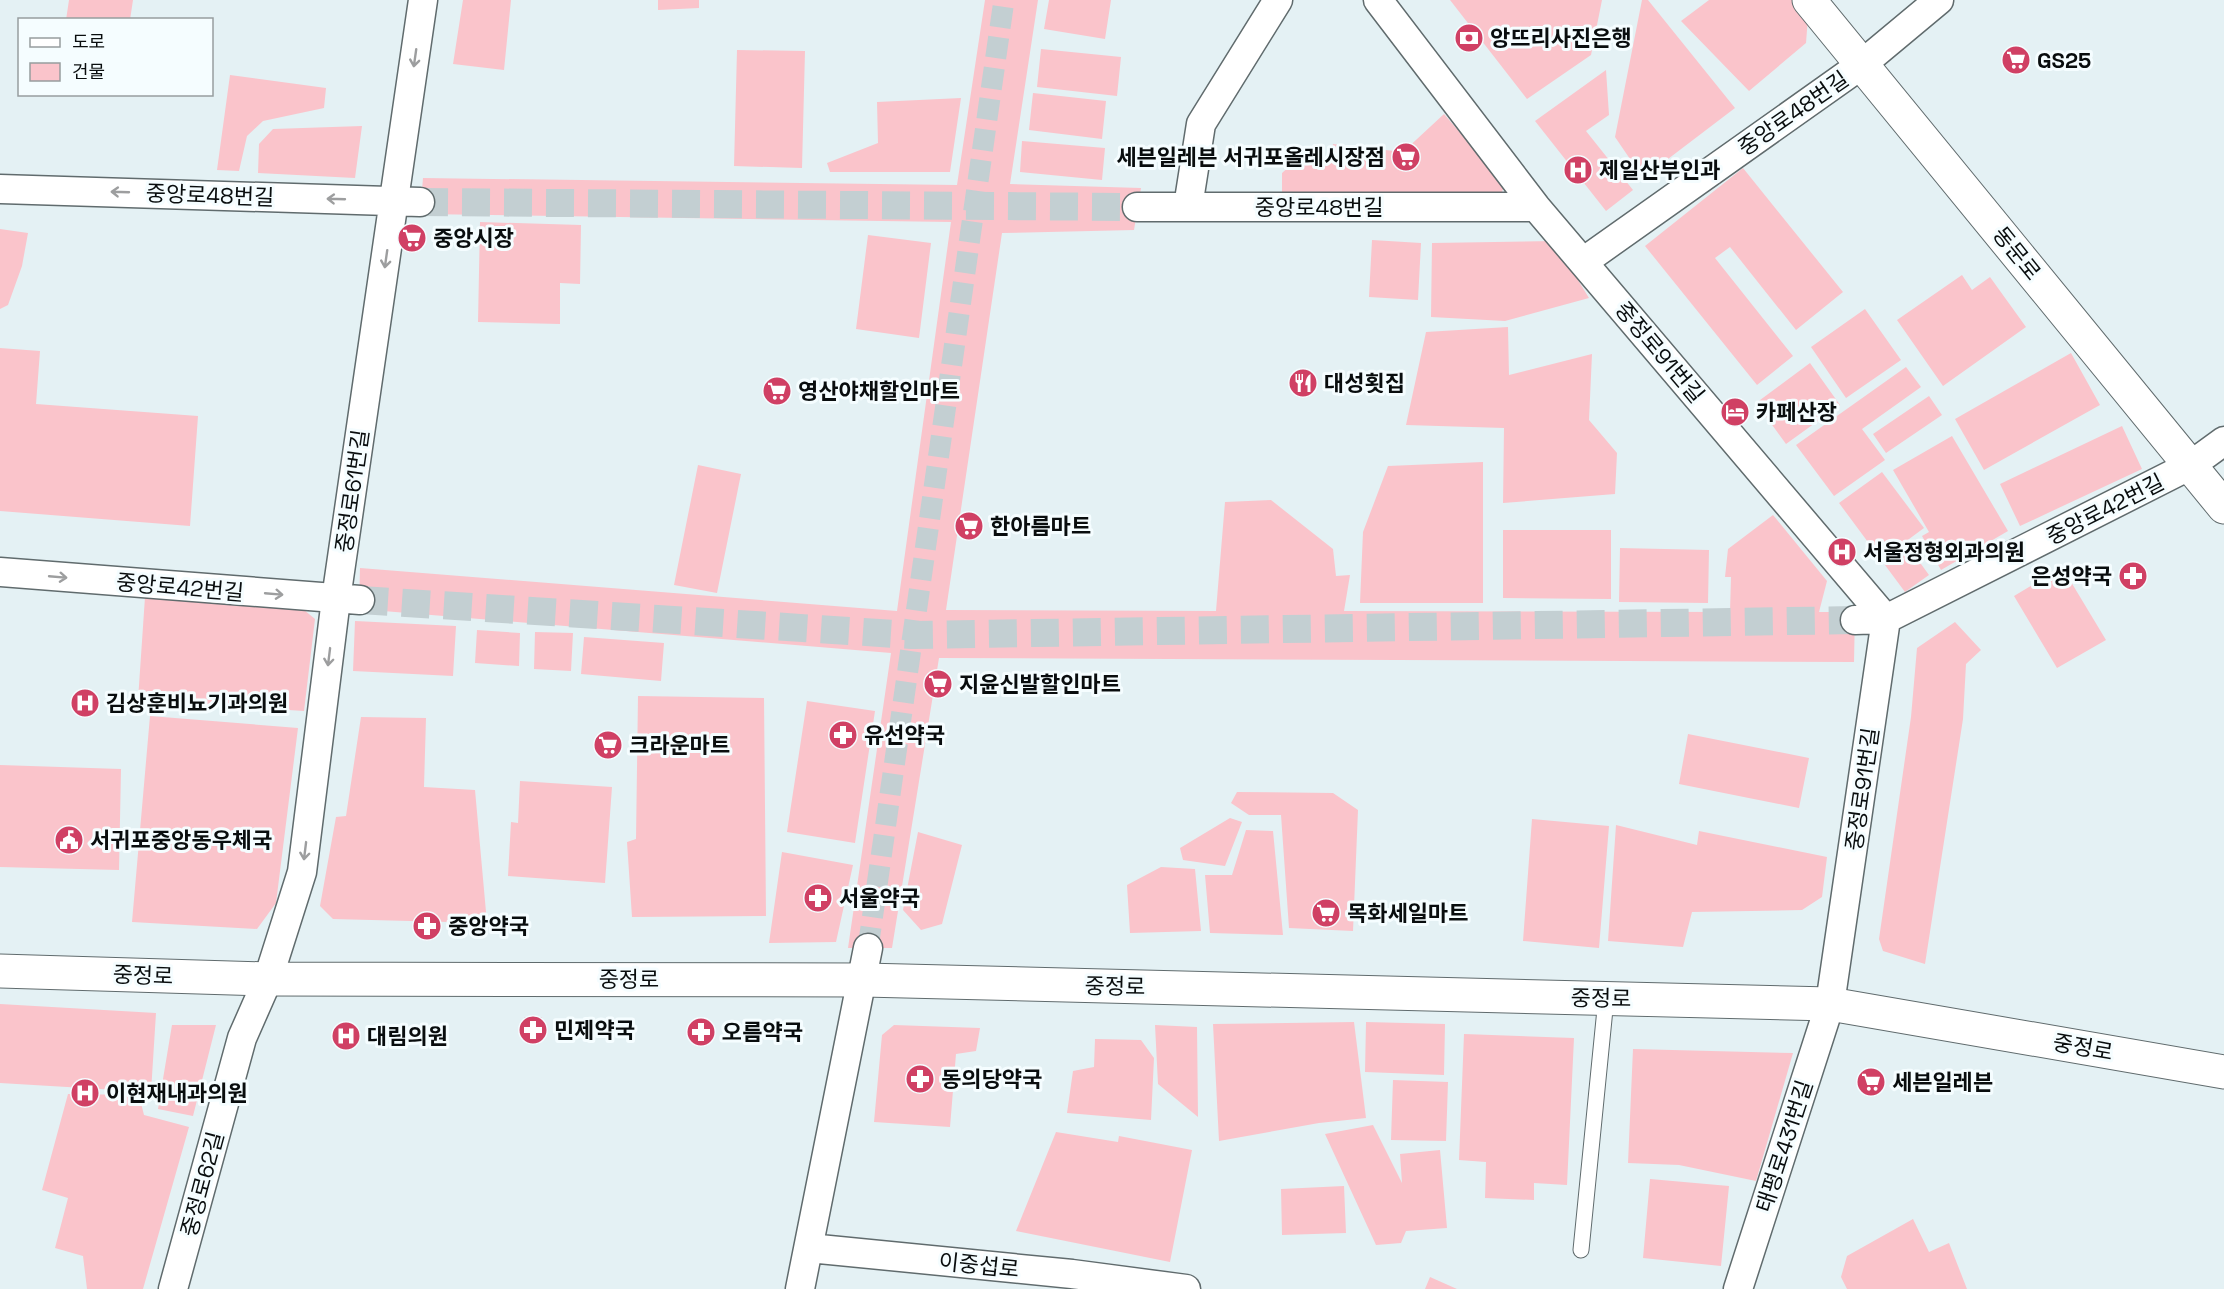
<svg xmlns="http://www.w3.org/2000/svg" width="2224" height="1289" viewBox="0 0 2224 1289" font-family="'Space Grotesk','Noto Sans KR',sans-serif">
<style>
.building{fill:#fac4cb}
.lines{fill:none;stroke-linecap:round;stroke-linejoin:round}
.pedestrian-tunnel{stroke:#c3cfd2;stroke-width:21;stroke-dasharray:21 10;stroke-linecap:butt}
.minor-tunnel{stroke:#c3cfd2;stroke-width:28;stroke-dasharray:28 14;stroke-linecap:butt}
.service-casing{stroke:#606b6d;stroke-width:17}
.minor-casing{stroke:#606b6d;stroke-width:31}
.tertiary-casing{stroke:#606b6d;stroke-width:35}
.secondary-casing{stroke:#606b6d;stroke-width:35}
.service{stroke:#fff;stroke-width:15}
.minor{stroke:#fff;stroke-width:28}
.tertiary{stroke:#fff;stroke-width:33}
.secondary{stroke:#fff;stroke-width:33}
.oneway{stroke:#9d9e9f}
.labels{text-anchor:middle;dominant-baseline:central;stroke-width:6;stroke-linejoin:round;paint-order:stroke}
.poi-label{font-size:22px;font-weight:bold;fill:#090d0e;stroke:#f5fdff;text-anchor:start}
.street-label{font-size:22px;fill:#090d0e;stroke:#f5fdff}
</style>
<rect width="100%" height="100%" fill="#e4f1f4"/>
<path class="building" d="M69 0H133L130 20H66Z
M463 0H511L504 70 453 64Z
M658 0H699V8L658 10Z
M985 0H1038L1010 184 1141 188 1134 230 1002 233 946 610 1216 611 1225 502 1271 500 1333 549 1336 576 1350 575 1344 611 1730 612 1731 577H1725L1728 549 1773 515 1827 581 1819 612H1855L1854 662 939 658 892 948H848L891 653 359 609 360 568 897 611 951 222 420 214 423 178 957 185Z
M1049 0H1111L1105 39 1044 29Z
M1450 0H1602L1591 55 1527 99Z
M1642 0H1648L1735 108 1643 178 1615 137Z
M1709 0H1794L1808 17 1806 43 1749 91 1681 21Z
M1041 49 1121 57 1117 96 1037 87Z
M737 50 805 51 802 168 734 166Z
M1606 70 1609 115 1586 131 1633 190 1606 211 1535 121Z
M230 75 326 88 324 108 263 121 247 136 239 171 217 170Z
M1033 93 1106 101 1102 139 1029 130Z
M961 98 950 172H830L827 163 878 143 877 102Z
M1444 114 1505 185 1500 196 1282 198V173L1302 155 1330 160 1333 144 1403 152Z
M362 126 355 178 258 173 259 144 273 129Z
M1022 141 1105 148 1102 180 1020 172Z
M1743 168 1843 292 1796 330 1730 247 1715 258 1793 356 1757 385 1645 246Z
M480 222 581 225 580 284 560 283V324L478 322Z
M0 229 28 233 22 266 8 305 0 309Z
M868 235 931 243 919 338 856 329Z
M1372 240 1421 243 1418 300 1369 297Z
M1554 241 1589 298 1505 321 1431 317 1432 243Z
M1962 275 1972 290 1990 277 2026 327 1943 386 1897 320Z
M1865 309 1901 360 1846 398 1811 347Z
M1508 327 1509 375 1592 354 1589 420 1617 453 1615 494 1503 503 1504 428 1406 425 1426 332Z
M0 348 40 351 36 404 198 416 190 526 0 511Z
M2071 353 2100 405 1984 470 1955 419Z
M1810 363 1840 405 1786 444 1756 403Z
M1906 367 1921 387 1862 429 1885 460 1834 496 1796 445Z
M1929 396 1942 415 1886 453 1873 434Z
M2122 426 2142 469 2020 526 2000 484Z
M1952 436 2008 531 1941 570 1922 536 1929 532 1893 470Z
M1483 462V603H1360L1363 532 1388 466Z
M698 465 741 474 717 593 674 585Z
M1882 472 1924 528 1905 542 1929 575 1905 592 1839 503Z
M1503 530H1611V599L1503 598Z
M1620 548 1709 550 1708 603 1619 602Z
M2062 567 2106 640 2057 668 2014 596Z
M145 597 298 605 315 619 304 711 138 700Z
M355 621 456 626 453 676 353 671Z
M1955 622 1981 650 1966 664 1963 719 1925 964 1883 951 1879 939 1911 717 1917 648Z
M477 630 520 633 519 666 475 663Z
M535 632 573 633 571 671 534 669Z
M584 637 664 643 661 681 581 674Z
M638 696 764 698 766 916 632 917 627 842 636 839Z
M807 701 875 711 855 843 787 832Z
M150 716 298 728 276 903 257 929 132 922Z
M361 717 426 718 424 787 475 790 487 923 333 919 320 906 336 817 346 816Z
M1688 734 1809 758 1799 808 1679 784Z
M0 765 121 769 119 870 0 867Z
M520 781 612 787 605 883 508 876 511 822 518 823Z
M1237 792 1333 793 1358 810 1353 931 1289 928 1281 815H1249L1231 803Z
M1230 818 1242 822 1225 866 1183 860 1180 848Z
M1532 819 1609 826 1599 948 1523 941Z
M1616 825 1697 845 1699 831 1827 857 1822 897 1802 910 1692 912 1683 947 1608 941Z
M1246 830 1273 831 1283 935 1210 933 1205 875H1232Z
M918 832 962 845 942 924 921 930 903 910Z
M782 852 853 865 836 942 769 943Z
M1161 867 1195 869 1201 931 1130 933 1127 885Z
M0 1004 156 1013 151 1092 0 1083Z
M1354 1022 1366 1118 1319 1123 1219 1141 1213 1024Z
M1366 1022 1445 1024 1444 1075 1365 1072Z
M172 1025H216L193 1116 158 1109Z
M894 1025 980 1028 976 1051 956 1054 950 1127 874 1122 882 1035Z
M1155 1025 1197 1027 1198 1117 1158 1084Z
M1464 1034 1574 1038 1567 1185 1534 1183V1200L1485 1198 1486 1162 1459 1160Z
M1095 1039 1141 1040 1154 1058 1151 1120 1067 1113 1073 1071 1094 1067Z
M1633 1049 1793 1053 1756 1181 1679 1165 1628 1163Z
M1393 1080 1448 1082 1446 1141 1391 1140Z
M68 1094 139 1095 144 1115 189 1127 143 1289H87L83 1256 55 1248 68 1198 42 1190Z
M1373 1125 1402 1183 1400 1154 1440 1150 1447 1228 1406 1231 1401 1243 1376 1245 1325 1134Z
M1056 1132 1118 1142 1119 1136 1192 1150 1170 1262 1016 1231Z
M1650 1179 1729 1186 1721 1266 1643 1258Z
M1344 1186 1346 1233 1282 1235 1281 1189Z
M1913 1219 1929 1252 1949 1243 1967 1289H1847L1841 1277 1847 1256Z
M1430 1277 1457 1289H1425Z"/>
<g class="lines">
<path class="pedestrian-tunnel" d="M868 948 1004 0"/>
<path class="minor-tunnel" d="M420 202 1137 207
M360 600 912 635 1855 620"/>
<g class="service-casing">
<path id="service" d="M1581 1250 1606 999"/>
</g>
<g class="minor-casing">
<path id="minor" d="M1378 0 1536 207 1886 619 1830 1004 1738 1289
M0 189 420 202
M1137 207H1536
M1191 207 1190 194 1201 124 1278 0
M1583 262 1861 65 1939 0
M0 572 360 600
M1855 620 1886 619 2191 465 2224 441
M809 1248 1072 1274 1186 1289
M173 1289 242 1038 268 979 302 872 336 599 423 0
M800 1289 868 948"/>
</g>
<g class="tertiary-casing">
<path id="tertiary" d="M0 971 268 979 864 980 1830 1004 2224 1072"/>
</g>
<g class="secondary-casing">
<path id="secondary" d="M1809 0 2224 507"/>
</g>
<use href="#service" class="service"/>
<use href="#minor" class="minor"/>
<use href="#tertiary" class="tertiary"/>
<use href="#secondary" class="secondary"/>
</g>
<defs><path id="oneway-shaft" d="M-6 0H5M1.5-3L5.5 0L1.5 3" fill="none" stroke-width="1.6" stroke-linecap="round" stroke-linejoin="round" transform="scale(1.5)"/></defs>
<g class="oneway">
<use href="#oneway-shaft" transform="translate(415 58) rotate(98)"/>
<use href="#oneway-shaft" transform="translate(120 192) rotate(-178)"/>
<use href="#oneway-shaft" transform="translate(336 199) rotate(-178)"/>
<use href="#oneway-shaft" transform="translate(386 259) rotate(98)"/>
<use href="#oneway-shaft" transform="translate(58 577) rotate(5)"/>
<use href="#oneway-shaft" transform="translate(274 594) rotate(5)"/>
<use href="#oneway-shaft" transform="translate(329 657) rotate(97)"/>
<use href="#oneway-shaft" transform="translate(305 851) rotate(97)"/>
</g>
<defs>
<g id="bank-disc" transform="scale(1.5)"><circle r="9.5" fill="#d04064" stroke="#f5fdff"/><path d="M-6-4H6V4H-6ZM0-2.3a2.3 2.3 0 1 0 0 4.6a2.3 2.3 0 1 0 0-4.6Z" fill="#fff"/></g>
<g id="supermarket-disc" transform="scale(1.5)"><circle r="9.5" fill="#d04064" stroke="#f5fdff"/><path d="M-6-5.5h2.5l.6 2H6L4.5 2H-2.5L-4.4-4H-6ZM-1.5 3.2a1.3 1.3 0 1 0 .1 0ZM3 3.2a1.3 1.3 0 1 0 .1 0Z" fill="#fff"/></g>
<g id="hospital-disc" transform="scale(1.5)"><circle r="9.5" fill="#d04064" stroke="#f5fdff"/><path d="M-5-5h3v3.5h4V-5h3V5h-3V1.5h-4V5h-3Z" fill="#fff"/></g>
<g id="restaurant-disc" transform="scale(1.5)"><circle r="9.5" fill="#d04064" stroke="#f5fdff"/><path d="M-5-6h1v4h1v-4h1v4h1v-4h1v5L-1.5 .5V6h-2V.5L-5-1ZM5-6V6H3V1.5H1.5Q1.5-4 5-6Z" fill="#fff"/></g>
<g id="hotel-disc" transform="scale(1.5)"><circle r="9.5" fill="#d04064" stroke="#f5fdff"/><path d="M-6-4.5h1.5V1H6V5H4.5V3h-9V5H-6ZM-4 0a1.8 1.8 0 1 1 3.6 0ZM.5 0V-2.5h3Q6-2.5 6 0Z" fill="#fff"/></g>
<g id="pharmacy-disc" transform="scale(1.5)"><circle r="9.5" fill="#d04064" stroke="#f5fdff"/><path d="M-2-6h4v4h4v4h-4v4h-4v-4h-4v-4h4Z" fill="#fff"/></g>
<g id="civic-disc" transform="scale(1.5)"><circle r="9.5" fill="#d04064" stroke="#f5fdff"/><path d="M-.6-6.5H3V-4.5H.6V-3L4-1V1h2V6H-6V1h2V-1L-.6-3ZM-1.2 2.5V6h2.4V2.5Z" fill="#fff"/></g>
</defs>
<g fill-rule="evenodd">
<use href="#bank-disc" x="1469" y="38"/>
<use href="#supermarket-disc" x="2016" y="60"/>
<use href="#supermarket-disc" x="1406" y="157"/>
<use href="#hospital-disc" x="1578" y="170"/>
<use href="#supermarket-disc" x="412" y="238"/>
<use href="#restaurant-disc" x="1303" y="383"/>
<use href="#supermarket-disc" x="777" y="391"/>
<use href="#hotel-disc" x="1735" y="412"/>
<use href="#supermarket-disc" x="969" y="526"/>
<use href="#hospital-disc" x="1842" y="552"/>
<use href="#pharmacy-disc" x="2133" y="576"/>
<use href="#supermarket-disc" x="938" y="684"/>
<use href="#hospital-disc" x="85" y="703"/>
<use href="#pharmacy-disc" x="843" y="735"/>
<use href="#supermarket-disc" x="608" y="745"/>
<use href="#civic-disc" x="69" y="840"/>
<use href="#pharmacy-disc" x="818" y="898"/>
<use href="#supermarket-disc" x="1326" y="913"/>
<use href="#pharmacy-disc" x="427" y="926"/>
<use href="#pharmacy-disc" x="533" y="1030"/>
<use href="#pharmacy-disc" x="701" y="1032"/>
<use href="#hospital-disc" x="346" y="1036"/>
<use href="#pharmacy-disc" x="920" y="1079"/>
<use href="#supermarket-disc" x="1871" y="1082"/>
<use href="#hospital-disc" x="85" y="1093"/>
</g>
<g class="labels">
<g class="poi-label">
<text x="1490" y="38">앙뜨리사진은행</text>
<text x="2037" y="60">GS25</text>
<text x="1385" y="157" text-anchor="end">세븐일레븐 서귀포올레시장점</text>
<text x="1599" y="170">제일산부인과</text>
<text x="433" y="238">중앙시장</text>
<text x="1324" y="383">대성횟집</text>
<text x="798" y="391">영산야채할인마트</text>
<text x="1756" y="412">카페산장</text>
<text x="990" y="526">한아름마트</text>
<text x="1863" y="552">서울정형외과의원</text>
<text x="2112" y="576" text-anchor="end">은성약국</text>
<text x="959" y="684">지윤신발할인마트</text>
<text x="106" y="703">김상훈비뇨기과의원</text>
<text x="864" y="735">유선약국</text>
<text x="629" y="745">크라운마트</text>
<text x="90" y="840">서귀포중앙동우체국</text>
<text x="839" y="898">서울약국</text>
<text x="1347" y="913">목화세일마트</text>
<text x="448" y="926">중앙약국</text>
<text x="554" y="1030">민제약국</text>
<text x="722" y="1032">오름약국</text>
<text x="367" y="1036">대림의원</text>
<text x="941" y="1079">동의당약국</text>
<text x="1892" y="1082">세븐일레븐</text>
<text x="106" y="1093">이현재내과의원</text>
</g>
<g class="street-label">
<text transform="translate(1793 113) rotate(-35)">중앙로48번길</text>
<text transform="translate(210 195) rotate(2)">중앙로48번길</text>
<text x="1319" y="207">중앙로48번길</text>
<text transform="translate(2017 253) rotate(51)">동문로</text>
<text transform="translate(1660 352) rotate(50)">중정로91번길</text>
<text transform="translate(352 491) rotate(-82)">중정로61번길</text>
<text transform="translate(2105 509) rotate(-27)">중앙로42번길</text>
<text transform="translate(180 587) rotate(5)">중앙로42번길</text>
<text transform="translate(1862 789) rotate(-82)">중정로91번길</text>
<text transform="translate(143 975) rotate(2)">중정로</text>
<text x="629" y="979">중정로</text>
<text transform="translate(1115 986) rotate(1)">중정로</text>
<text transform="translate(1601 998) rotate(1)">중정로</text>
<text transform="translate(2083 1047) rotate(10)">중정로</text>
<text transform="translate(1784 1146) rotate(-72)">태평로431번길</text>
<text transform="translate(202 1184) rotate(-75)">중정로62길</text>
<text transform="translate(979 1265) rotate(6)">이중섭로</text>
</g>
</g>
<rect x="18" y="18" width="195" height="78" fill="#f5fdff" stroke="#979d9f" stroke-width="1.5"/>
<rect x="30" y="38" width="30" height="9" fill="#ffffff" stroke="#979d9f" stroke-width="1.5"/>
<text x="72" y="48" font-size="18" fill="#090d0e">도로</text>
<rect x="30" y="63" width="30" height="18" fill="#fac4cb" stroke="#979d9f" stroke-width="1.5"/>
<text x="72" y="78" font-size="18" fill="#090d0e">건물</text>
</svg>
